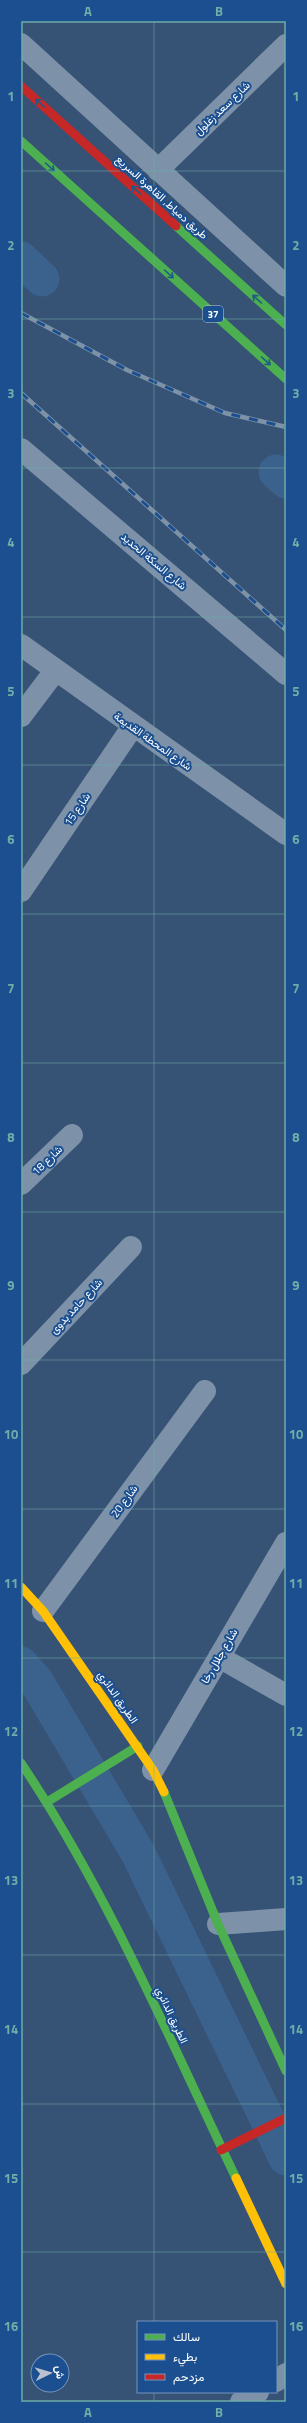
<svg xmlns="http://www.w3.org/2000/svg" width="307" height="2423" viewBox="0 0 307 2423" font-family="'Titillium Web',Vazirmatn,sans-serif">
<style>
.lines{fill:none;stroke-linecap:round;stroke-linejoin:round}
.canal{stroke:#3b618d;stroke-width:35}
.street{stroke:#7d92a8;stroke-width:22}
.fast{stroke:#4caf50;stroke-width:9}
.slow{stroke:#ffc107;stroke-width:9}
.jam{stroke:#c62828;stroke-width:9}
.rail-casing{stroke:#7e92a7;stroke-width:4.5}
.rail{stroke:#1b4f8f;stroke-width:3;stroke-dasharray:9;stroke-linecap:butt}
.oneway{stroke:#205989}
.grid{fill:none;stroke:#6fada8;stroke-width:1;stroke-opacity:0.55}
.labels{text-anchor:middle;dominant-baseline:central;stroke-width:4;stroke-linejoin:round;paint-order:stroke}
.shield{fill:#1b4f8f;stroke:#bbcadd;stroke-width:1}
.shield-label{font-size:10px;font-weight:bold;fill:#fff}
.street-label{font-size:11px;fill:#fff;stroke:#1b4f8f}
.neatline{fill:none;stroke:#6fada8;stroke-width:1.5}
.grid-label{font-size:13px;text-anchor:middle;font-weight:bold;fill:#6fada8}
</style>
<rect width="100%" height="100%" fill="#365274"/>
<g class="lines">
<path class="canal" d="M21 259 42 279
M276 472 286 481
M21 1664 36 1681 138 1853 286 2158"/>
<path class="street" d="M21 44 286 286
M158 170 286 45
M21 449 286 674
M21 645 286 834
M21 716 55 671
M21 891 133 726
M21 1184 72 1135
M21 1364 131 1247
M43 1611 205 1391
M219 1657 286 1695
M153 1770 286 1543
M218 1924 286 1919
M276 2381 286 2374
M241 2402 258 2392"/>
<path class="fast" d="M21 141 286 379
M176 226 286 325
M21 1763C108 1893 169 2038 236 2178
M164 1792 218 1924 286 2071
M47 1802 138 1746"/>
<path class="slow" d="M21 1587 43 1611 153 1770 164 1792
M236 2178 286 2284"/>
<path class="jam" d="M21 86 176 226
M221 2150 286 2118"/>
<g class="rail-casing">
<path id="rail" d="M21 313 127 370 225 413 286 427
M21 393 286 630"/>
</g>
<use href="#rail" class="rail"/>
</g>
<defs><path id="oneway-shaft" d="M-6 0H5M1.5-3L5.5 0L1.5 3" fill="none" stroke-width="1.6" stroke-linecap="round" stroke-linejoin="round"/></defs>
<g class="oneway">
<use href="#oneway-shaft" transform="translate(40 103) rotate(-138)"/>
<use href="#oneway-shaft" transform="translate(50 167) rotate(42)"/>
<use href="#oneway-shaft" transform="translate(136 190) rotate(-138)"/>
<use href="#oneway-shaft" transform="translate(169 274) rotate(42)"/>
<use href="#oneway-shaft" transform="translate(257 299) rotate(-138)"/>
<use href="#oneway-shaft" transform="translate(266 361) rotate(42)"/>
</g>
<path class="grid" d="M154 21V2322M21 171H286M21 319H286M21 468H286M21 617H286M21 765H286M21 914H286M21 1063H286M21 1212H286M21 1360H286M21 1509H286M21 1658H286M21 1806H286M21 1955H286M21 2104H286M21 2252H286M154 2392V2402"/>
<g class="labels">
<rect class="shield" x="203" y="306" width="20" height="16" rx="3"/>
<g class="shield-label">
<text x="213" y="314">37</text>
</g>
<g class="street-label">
<text transform="translate(222 108) rotate(-44)">شارع سعد زغلول</text>
<text transform="translate(162 197) rotate(42)">طريق دمياط, القاهرة السريع</text>
<text transform="translate(154 561) rotate(40)">شارع السكة الحديد</text>
<text transform="translate(153 741) rotate(35)">شارع المحطة القديمة</text>
<text transform="translate(77 809) rotate(-56)">شارع 15</text>
<text transform="translate(47 1160) rotate(-44)">شارع 18</text>
<text transform="translate(76 1306) rotate(-47)">شارع حامد بدوى</text>
<text transform="translate(124 1501) rotate(-54)">شارع 20</text>
<text transform="translate(219 1656) rotate(-60)">شارع جلال رخا</text>
<text transform="translate(118 1697) rotate(55)">الطريق الدائري</text>
<text transform="translate(172 2015) rotate(65)">الطريق الدائري</text>
</g>
</g>
<rect width="307" height="2423" fill="none" stroke="#1b4f8f" stroke-width="44"/>
<rect x="137" y="2321" width="140" height="72" fill="#1b4f8f" stroke="#7695bc"/>
<rect x="145" y="2334" width="20" height="6" fill="#4caf50" stroke="#7695bc"/>
<text x="173" y="2341" font-size="12" fill="#ffffff">سالك</text>
<rect x="145" y="2354" width="20" height="6" fill="#ffc107" stroke="#7695bc"/>
<text x="173" y="2361" font-size="12" fill="#ffffff">بطيء</text>
<rect x="145" y="2374" width="20" height="6" fill="#c62828" stroke="#7695bc"/>
<text x="173" y="2381" font-size="12" fill="#ffffff">مزدحم</text>
<g transform="translate(50 2373) rotate(85)"><circle r="19" fill="#1b4f8f" stroke="#7695bc"/>
<path d="M0-3L7 15L0 10L-7 15Z" fill="#b9c2ce"/>
<text y="-6" font-size="11" font-weight="bold" text-anchor="middle" fill="#ffffff">ش</text>
</g>
<rect x="22" y="22" width="263" height="2379" class="neatline"/>
<g class="grid-label">
<text x="88" y="16">A</text>
<text x="219" y="16">B</text>
<text x="11" y="101">1</text>
<text x="296" y="101">1</text>
<text x="11" y="250">2</text>
<text x="296" y="250">2</text>
<text x="11" y="398">3</text>
<text x="296" y="398">3</text>
<text x="11" y="547">4</text>
<text x="296" y="547">4</text>
<text x="11" y="696">5</text>
<text x="296" y="696">5</text>
<text x="11" y="844">6</text>
<text x="296" y="844">6</text>
<text x="11" y="993">7</text>
<text x="296" y="993">7</text>
<text x="11" y="1142">8</text>
<text x="296" y="1142">8</text>
<text x="11" y="1290">9</text>
<text x="296" y="1290">9</text>
<text x="11" y="1439">10</text>
<text x="296" y="1439">10</text>
<text x="11" y="1588">11</text>
<text x="296" y="1588">11</text>
<text x="11" y="1736">12</text>
<text x="296" y="1736">12</text>
<text x="11" y="1885">13</text>
<text x="296" y="1885">13</text>
<text x="11" y="2034">14</text>
<text x="296" y="2034">14</text>
<text x="11" y="2183">15</text>
<text x="296" y="2183">15</text>
<text x="11" y="2331">16</text>
<text x="296" y="2331">16</text>
<text x="88" y="2417">A</text>
<text x="219" y="2417">B</text>
</g>
</svg>
